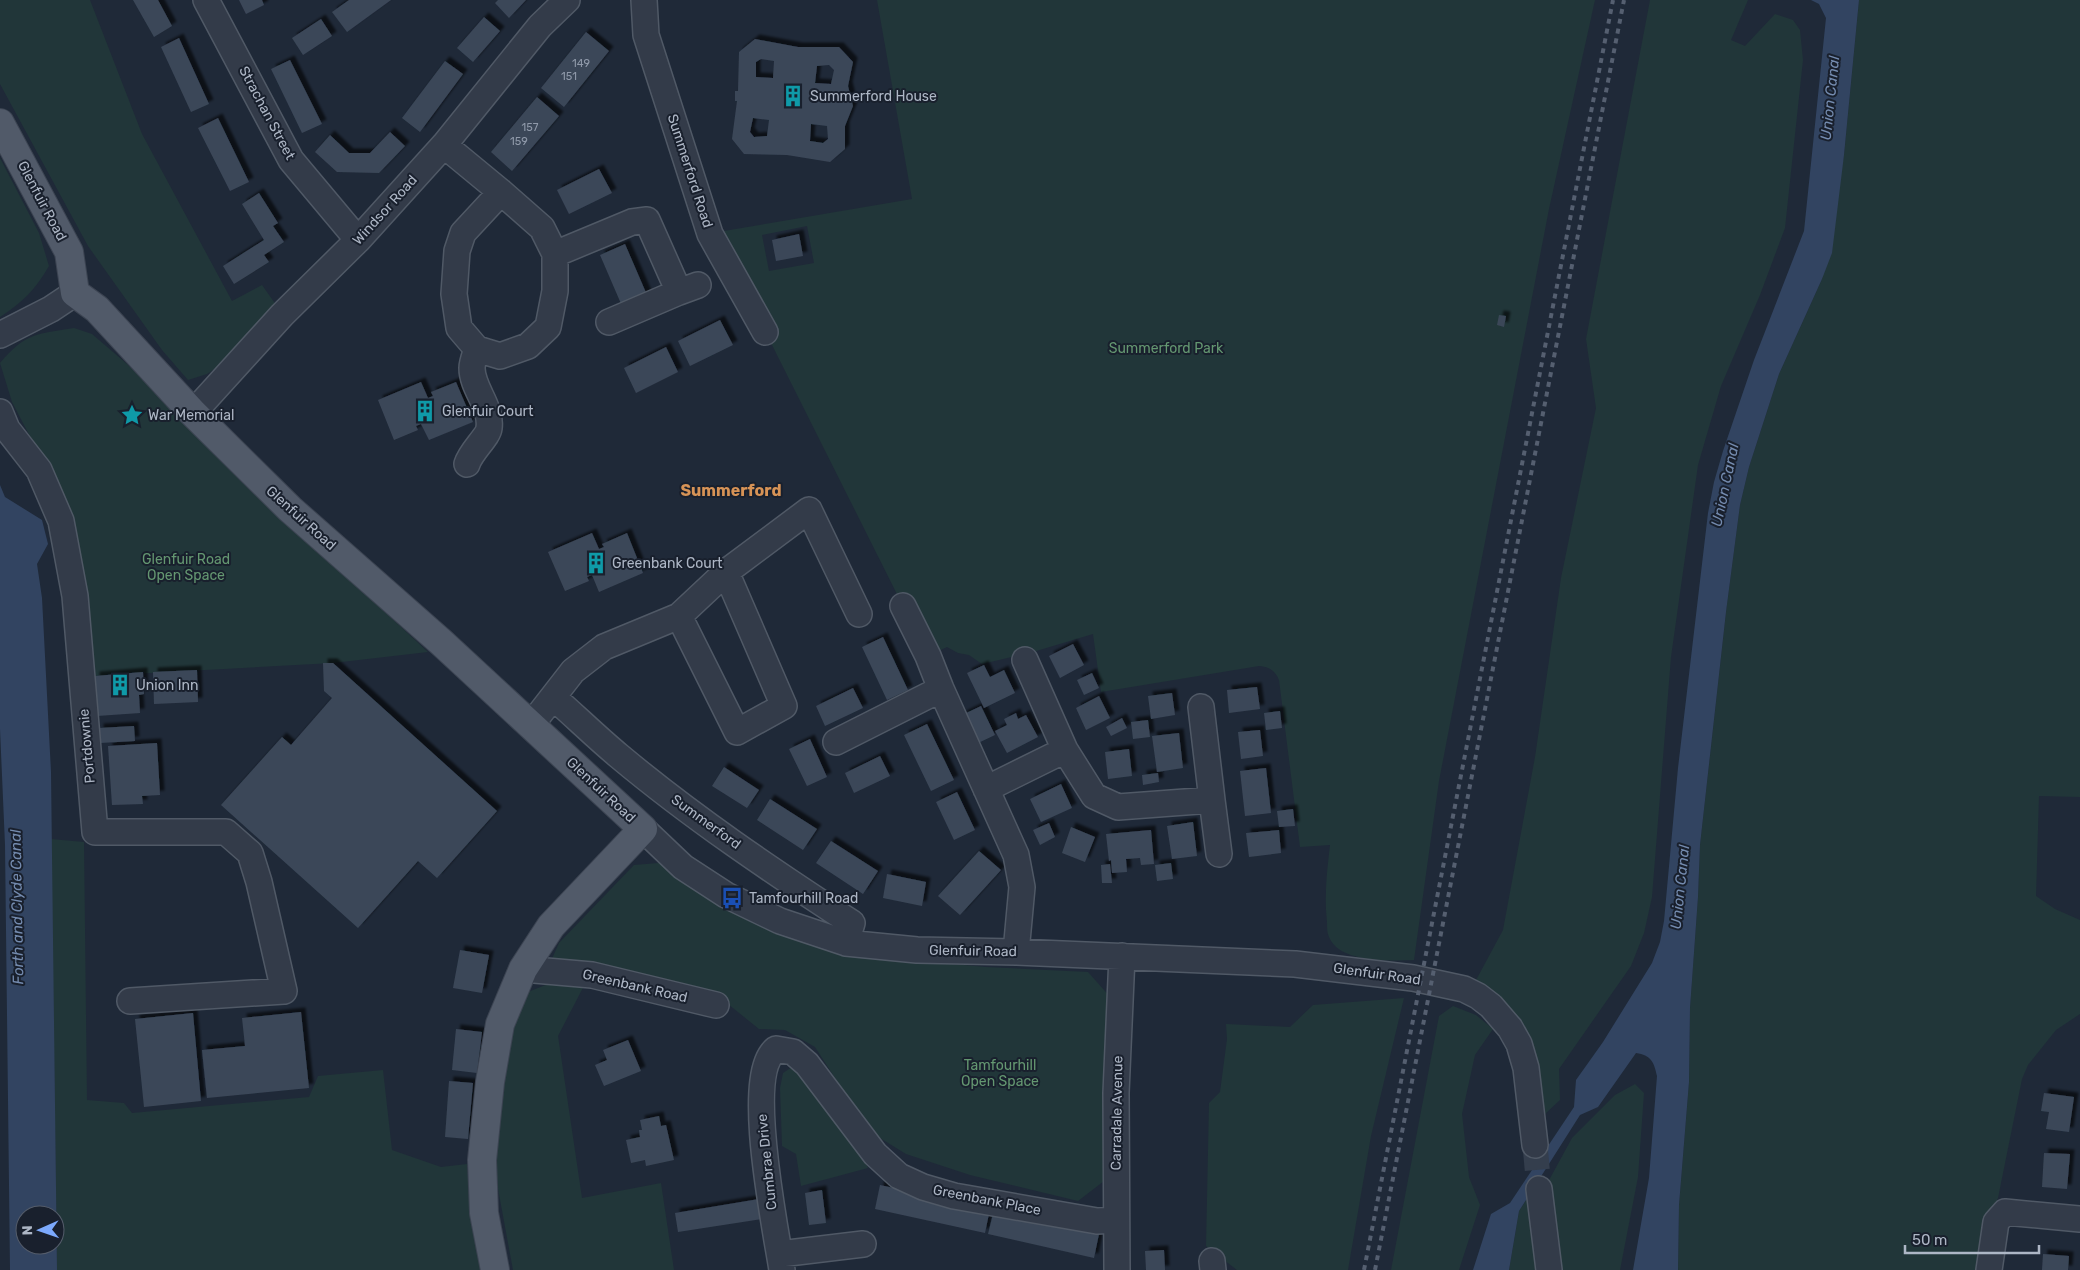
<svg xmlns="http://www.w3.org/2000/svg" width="2080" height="1270" viewBox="0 0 2080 1270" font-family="Rubik,sans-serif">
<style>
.green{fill:#213639;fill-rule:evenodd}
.water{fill:#324461;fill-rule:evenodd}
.building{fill:#3b4758;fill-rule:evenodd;filter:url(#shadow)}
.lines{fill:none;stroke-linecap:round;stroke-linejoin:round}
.minor-tunnel{stroke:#343e4d;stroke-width:25;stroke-dasharray:25 12;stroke-linecap:butt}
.minor-casing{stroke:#505966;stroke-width:28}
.major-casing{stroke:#3c4452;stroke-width:30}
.minor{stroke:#333b49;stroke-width:25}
.major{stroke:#515a69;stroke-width:28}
.rail{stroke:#555f70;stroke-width:4;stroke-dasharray:5 5;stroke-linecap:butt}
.labels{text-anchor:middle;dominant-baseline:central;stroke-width:4;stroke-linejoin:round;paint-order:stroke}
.number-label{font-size:11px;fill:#909aaa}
.poi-label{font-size:14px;fill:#adb6c5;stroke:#19202d;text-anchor:start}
.street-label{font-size:14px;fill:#adb6c5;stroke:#19202d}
.park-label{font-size:14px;fill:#649771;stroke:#19202d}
.water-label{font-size:15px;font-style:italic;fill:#748baf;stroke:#19202d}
.quarter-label{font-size:16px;font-weight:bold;fill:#d79356;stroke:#19202d}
</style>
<defs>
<filter id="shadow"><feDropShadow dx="4.5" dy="-4.5" stdDeviation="1" flood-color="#0009"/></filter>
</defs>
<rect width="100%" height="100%" fill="#1f2938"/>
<path class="green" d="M0 0H90L142 134 232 301 262 285 279 309 228 360 207 374 188 380 162 350 88 246 0 84Z
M877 0H1595L1549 209 1439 781 1414 960C1391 961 1339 963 1329 937 1327 933 1327 927 1327 922 1324 896 1327 871 1330 845L1300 847 1279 680C1275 670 1269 667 1259 666L1101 692 1093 634 1033 652 982 664 969 655 958 653 947 647 928 656 762 325 718 232 912 199ZM807 226 814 263 769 271 762 235Z
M1650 0H1748L1731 40 1745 46 1775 14 1793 20 1800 30 1803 60 1785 228 1760 295 1721 386 1698 465 1671 657 1652 897 1644 933 1631 966 1559 1069 1560 1100 1545 1114 1536 1056 1518 1017 1475 982 1503 930 1535 757 1561 578 1596 408 1586 339Z
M1859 0H2080V797L2039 796 2036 896 2055 909 2080 920V1014L2056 1030 2028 1065 2022 1079 1998 1198 1981 1239 1977 1270H1678L1679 1205 1689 1082 1690 1008 1698 897 1700 845 1726 612 1740 505 1749 467 1779 374 1822 279 1844 155Z
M0 158 39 233 49 266C35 290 23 302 0 317Z
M74 328 92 334 127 364 257 493 428 652 333 663 95 676 86 595 46 467 12 402 0 363C25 333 37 334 74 328Z
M51 839 84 842 87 1100 124 1103 132 1113 309 1097 318 1076 383 1070 392 1150 441 1167 467 1164 471 1216 482 1270H57Z
M670 862 865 956 986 967 1088 972 1112 999 1104 1181 1078 1201 970 1175 906 1154 880 1138 844 1092 815 1047 785 1030 759 1029 723 1000 550 963 559 943 634 865Z
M588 978 558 1036 582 1198 661 1183 674 1270H513L496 1178 499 1069 512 1017 528 992 558 980Z
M1404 998 1371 1136 1348 1270H1237L1206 1246 1209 1103 1220 1092 1227 1039 1226 1024 1290 1027 1313 1005Z
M1453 1006 1476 1015 1493 1029 1475 1055 1462 1114 1469 1177 1480 1205 1459 1270H1391L1439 1016Z
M792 1067 801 1069 856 1139 868 1168 801 1186 796 1154 782 1146 780 1088 783 1073Z
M1635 1084 1644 1093 1638 1177 1620 1270H1560L1548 1182 1572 1138 1615 1095Z
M1530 1194 1540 1270H1509L1519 1211Z"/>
<path class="water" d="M1811 0H1859L1844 155 1832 253 1822 279 1779 374 1749 467 1740 505 1726 612 1700 845 1698 897 1690 1008 1689 1082 1679 1205 1678 1270H1633L1649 1178 1657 1076C1654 1062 1651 1055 1636 1053L1598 1107 1580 1115 1519 1211 1509 1270H1473L1491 1214 1510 1203 1574 1107 1576 1080 1603 1042 1652 963 1660 942 1664 921 1678 768 1708 513 1714 482 1723 451 1754 360 1804 231 1826 18 1819 4Z
M0 485 5 497 42 520 48 544 37 564 42 598 51 772 57 1270H10L5 845 0 729ZM25 1215H55V1245H25Z"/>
<path class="building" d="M133 0H158L172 26 154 37Z
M239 0H262L264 5 246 14Z
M349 0H391L347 32 332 12Z
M498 0H526L509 18 495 3Z
M484 17 500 31 473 62 457 48Z
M321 19 332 36 303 55 292 38Z
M586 32 609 51 564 107 541 88Z
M179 38 209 104 191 112 161 47Z
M755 39 798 47H839L853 62 848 86 853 106 845 126V149L830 162 787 155 744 154 732 139 737 101H735V91H738L739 52ZM761 59 774 61 773 78 756 77V62ZM829 65 834 70 831 84 815 83 817 66ZM753 118 769 120 767 136 754 137 750 132ZM811 124 827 126 828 139 823 143 810 141Z
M290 60 322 124 302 133 271 69Z
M445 61 463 74 420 132 402 118Z
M537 97 559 116 512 171 491 152Z
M218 118 249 182 230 191 198 128Z
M390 132 405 146 379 173 337 172 315 152 330 135 349 153H370Z
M599 169 612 193 569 214 557 190Z
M259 193 278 223 273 226 284 242 264 255 269 262 234 284 223 266 264 240 242 204Z
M799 234 803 256 776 261 772 240Z
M625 244 647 295 622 306 600 255Z
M1499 315 1506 316 1504 327 1497 325Z
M720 320 733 345 690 366 678 341Z
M666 347 678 372 636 393 624 368Z
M421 382 428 398 433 396 431 392 456 382 473 422 429 440 421 424 416 426 418 430 394 440 378 400Z
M592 533 599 549 604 547 602 544 627 533 643 573 599 592 592 575 587 577 589 581 565 591 548 552Z
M883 637 908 690 887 700 862 647Z
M1073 644 1084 665 1060 678 1049 656Z
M323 663H333L497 811 437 878 418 861 358 928 221 805 282 737 291 745 332 698 324 691Z
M984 665 990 677 1004 670 1015 693 984 708 967 673Z
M197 670 198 702 154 704 153 672Z
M143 672 144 694 139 695 140 713 97 716 95 676Z
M1092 673 1099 688 1084 695 1077 680Z
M1257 687 1260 709 1229 713 1227 690Z
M853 688 863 708 825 726 816 706Z
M1172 693 1175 715 1151 719 1148 696Z
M1099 696 1110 718 1086 730 1076 708Z
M981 706 995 735 976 744 962 715Z
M1280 711 1282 728 1266 730 1264 713Z
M1016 713 1018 719 1026 715 1038 737 1007 753 995 731 1007 725 1004 719Z
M1122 718 1127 728 1111 736 1106 727Z
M1148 720 1150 737 1133 739 1131 722Z
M927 724 954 780 931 791 904 735Z
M134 726 135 741 100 743 99 728Z
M1260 730 1263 756 1241 759 1238 732Z
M1179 733 1183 768 1157 772 1152 736Z
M810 739 827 777 807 786 789 749Z
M157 743 160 795 142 796 143 804 112 805 108 746Z
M1129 749 1132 776 1108 779 1105 752Z
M880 756 890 776 854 793 845 773Z
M724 767 759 790 747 808 712 786Z
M1266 768 1271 813 1245 816 1240 771Z
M1158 773 1159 782 1143 785 1142 775Z
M1061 784 1072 808 1041 822 1030 799Z
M957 792 975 830 954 840 936 802Z
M770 799 817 829 803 850 757 820Z
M1293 809 1295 826 1279 827 1277 811Z
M1193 822 1197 856 1172 859 1167 826Z
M1049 823 1055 837 1040 845 1033 830Z
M1071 827 1095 837 1085 862 1062 853Z
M1151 830 1154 864 1141 865 1140 858 1126 859 1127 872 1112 873 1111 860 1109 861 1106 834Z
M1279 830 1281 853 1249 857 1246 833Z
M831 841 878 871 863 894 816 863Z
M979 851 1001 870 960 915 938 896Z
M1171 863 1173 879 1157 881 1155 865Z
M1110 864 1112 883H1102L1101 865Z
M887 874 926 882 922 906 883 898Z
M460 950 489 955 482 993 453 988Z
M301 1012 309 1088 207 1098 202 1050 245 1046 242 1018Z
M193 1013 201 1101 144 1107 135 1019Z
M456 1029 482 1032 477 1073 452 1070Z
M628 1040 641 1071 604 1086 595 1065 607 1060 603 1050Z
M449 1081 473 1083 468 1139 445 1137Z
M2044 1093 2074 1097 2069 1132 2046 1129 2049 1112 2041 1111Z
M659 1116 661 1126 666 1125 674 1160 646 1166 645 1160 631 1163 626 1140 640 1137 639 1130H642L640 1120Z
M2044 1153 2070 1154 2067 1189 2042 1187Z
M880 1185 990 1209 985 1233 875 1209Z
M822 1190 826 1223 809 1225 805 1193Z
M759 1199 762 1219 678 1232 675 1213Z
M994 1210 1099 1234 1094 1258 988 1234Z
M1164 1250 1165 1270H1146L1145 1251Z
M2043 1254 2069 1256 2068 1270H2042Z"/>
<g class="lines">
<path class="minor-tunnel" d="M1535 1145 1539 1189"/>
<g class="minor-casing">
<path id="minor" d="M206 0 291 160 358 240
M644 0 646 35 710 234 765 332
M444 145 501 192 542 228 555 254V291L548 327 528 346 500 356 477 349 459 328 454 294 457 251 463 233 501 192
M555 254 632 222 647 220 679 292 609 322
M679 292 698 285
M0 335 51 309 75 293
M0 412 7 429 39 470 61 521 75 596 95 832H226L250 853 259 882 284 991 130 1001
M193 413 282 315 358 240 444 145 540 26 567 0
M467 464C471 451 488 437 489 428 492 406 472 389 472 368 472 362 475 355 477 349
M903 606 928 656 941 689 1016 855 1022 887 1016 952
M679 616 726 572 809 510 859 614
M1025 660 1065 750 1094 796 1118 807 1212 800 1219 854
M553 697C575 716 596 737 619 756 692 817 772 871 852 923L846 943
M1201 707 1212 800
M531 725 573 671 604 647 679 616 737 732 784 706 726 572
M836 742 941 689
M986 789 1065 750
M643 829 683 867 726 895 780 921 846 943 917 950 1016 952 1295 964 1413 978 1464 989 1478 996 1491 1006 1510 1028 1519 1044 1526 1068 1535 1145
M523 969 592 975 716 1005
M1539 1189 1549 1270
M780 1254 863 1244
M1212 1261 1213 1270
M782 1270C776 1230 743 1074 776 1049L793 1052 807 1064 875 1154 899 1176 923 1187 954 1196 1097 1221 1116 1220
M1117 1270 1116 1093 1122 956
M1989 1270 1996 1222 2005 1212 2080 1219"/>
</g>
<g class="major-casing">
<path id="major" d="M0 123 69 252 75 293 97 309 193 413 290 509 441 642 643 829 551 926 523 969 500 1024 490 1082 482 1160 484 1213 495 1270"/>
</g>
<use href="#minor" class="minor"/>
<use href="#major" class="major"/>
<path class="rail" d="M1364 1270 1613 0
M1375 1270 1624 0"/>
</g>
<defs>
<g id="building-bare" transform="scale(1.725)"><path d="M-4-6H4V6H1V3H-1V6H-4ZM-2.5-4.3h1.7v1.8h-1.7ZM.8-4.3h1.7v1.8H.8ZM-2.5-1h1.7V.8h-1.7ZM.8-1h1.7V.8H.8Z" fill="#0f9aa8" stroke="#19202d" stroke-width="2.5" paint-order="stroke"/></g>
<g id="sight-bare" transform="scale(1.725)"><path d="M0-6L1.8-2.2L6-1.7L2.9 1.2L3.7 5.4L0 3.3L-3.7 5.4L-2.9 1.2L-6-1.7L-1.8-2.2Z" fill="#0f9aa8" stroke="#19202d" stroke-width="2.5" paint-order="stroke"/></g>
<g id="bus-bare" transform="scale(1.725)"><path d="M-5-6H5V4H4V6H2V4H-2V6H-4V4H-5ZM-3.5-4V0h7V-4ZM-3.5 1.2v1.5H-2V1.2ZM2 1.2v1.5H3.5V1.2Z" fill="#1a4fb4" stroke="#19202d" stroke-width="2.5" paint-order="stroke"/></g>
</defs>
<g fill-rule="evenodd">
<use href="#building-bare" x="793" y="96"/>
<use href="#building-bare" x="425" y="411"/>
<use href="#sight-bare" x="132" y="415"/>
<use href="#building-bare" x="596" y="563"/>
<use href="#building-bare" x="120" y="685"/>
<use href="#bus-bare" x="732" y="898"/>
</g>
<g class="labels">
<g class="number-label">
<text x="581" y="63">149</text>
<text x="569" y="76">151</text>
<text x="530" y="127">157</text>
<text x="519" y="141">159</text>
</g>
<g class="poi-label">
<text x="810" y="96">Summerford House</text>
<text x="442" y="411">Glenfuir Court</text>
<text x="148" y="415">War Memorial</text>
<text x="612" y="563">Greenbank Court</text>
<text x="136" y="685">Union Inn</text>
<text x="749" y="898">Tamfourhill Road</text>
</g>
<g class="street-label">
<text transform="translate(267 113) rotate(62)">Strachan Street</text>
<text transform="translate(690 171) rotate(72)">Summerford Road</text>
<text transform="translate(42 201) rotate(62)">Glenfuir Road</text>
<text transform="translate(385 210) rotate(-48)">Windsor Road</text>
<text transform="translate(301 518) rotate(42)">Glenfuir Road</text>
<text transform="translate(87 746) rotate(-95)">Portdownie</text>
<text transform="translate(601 790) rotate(43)">Glenfuir Road</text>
<text transform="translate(706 822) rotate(36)">Summerford</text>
<text transform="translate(973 951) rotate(1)">Glenfuir Road</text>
<text transform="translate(1377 974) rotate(8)">Glenfuir Road</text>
<text transform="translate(635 986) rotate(13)">Greenbank Road</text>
<text transform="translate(1117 1113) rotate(-89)">Carradale Avenue</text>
<text transform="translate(767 1162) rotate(-96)">Cumbrae Drive</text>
<text transform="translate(987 1200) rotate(11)">Greenbank Place</text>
</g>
<g class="park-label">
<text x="1166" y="348">Summerford Park</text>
<text x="186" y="559">Glenfuir Road<tspan x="186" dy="16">Open Space</tspan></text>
<text x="1000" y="1065">Tamfourhill<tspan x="1000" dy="16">Open Space</tspan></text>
</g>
<g class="water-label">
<text transform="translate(1830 98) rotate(-84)">Union Canal</text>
<text transform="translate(1725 485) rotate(-78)">Union Canal</text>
<text transform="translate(1680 887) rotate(-84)">Union Canal</text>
<text transform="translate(17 907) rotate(-91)">Forth and Clyde Canal</text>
</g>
<g class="quarter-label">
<text x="731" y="490">Summerford</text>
</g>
</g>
<g transform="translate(40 1230) rotate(268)"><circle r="24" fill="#19202d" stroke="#545c6a"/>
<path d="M0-4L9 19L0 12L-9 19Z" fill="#7ca9fc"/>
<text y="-8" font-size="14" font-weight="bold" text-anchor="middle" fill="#adb6c5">N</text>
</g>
<path d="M1905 1245v8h134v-8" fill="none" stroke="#adb6c5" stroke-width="2.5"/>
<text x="1912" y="1245" font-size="15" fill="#adb6c5" stroke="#19202d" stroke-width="4" paint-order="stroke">50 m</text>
</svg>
